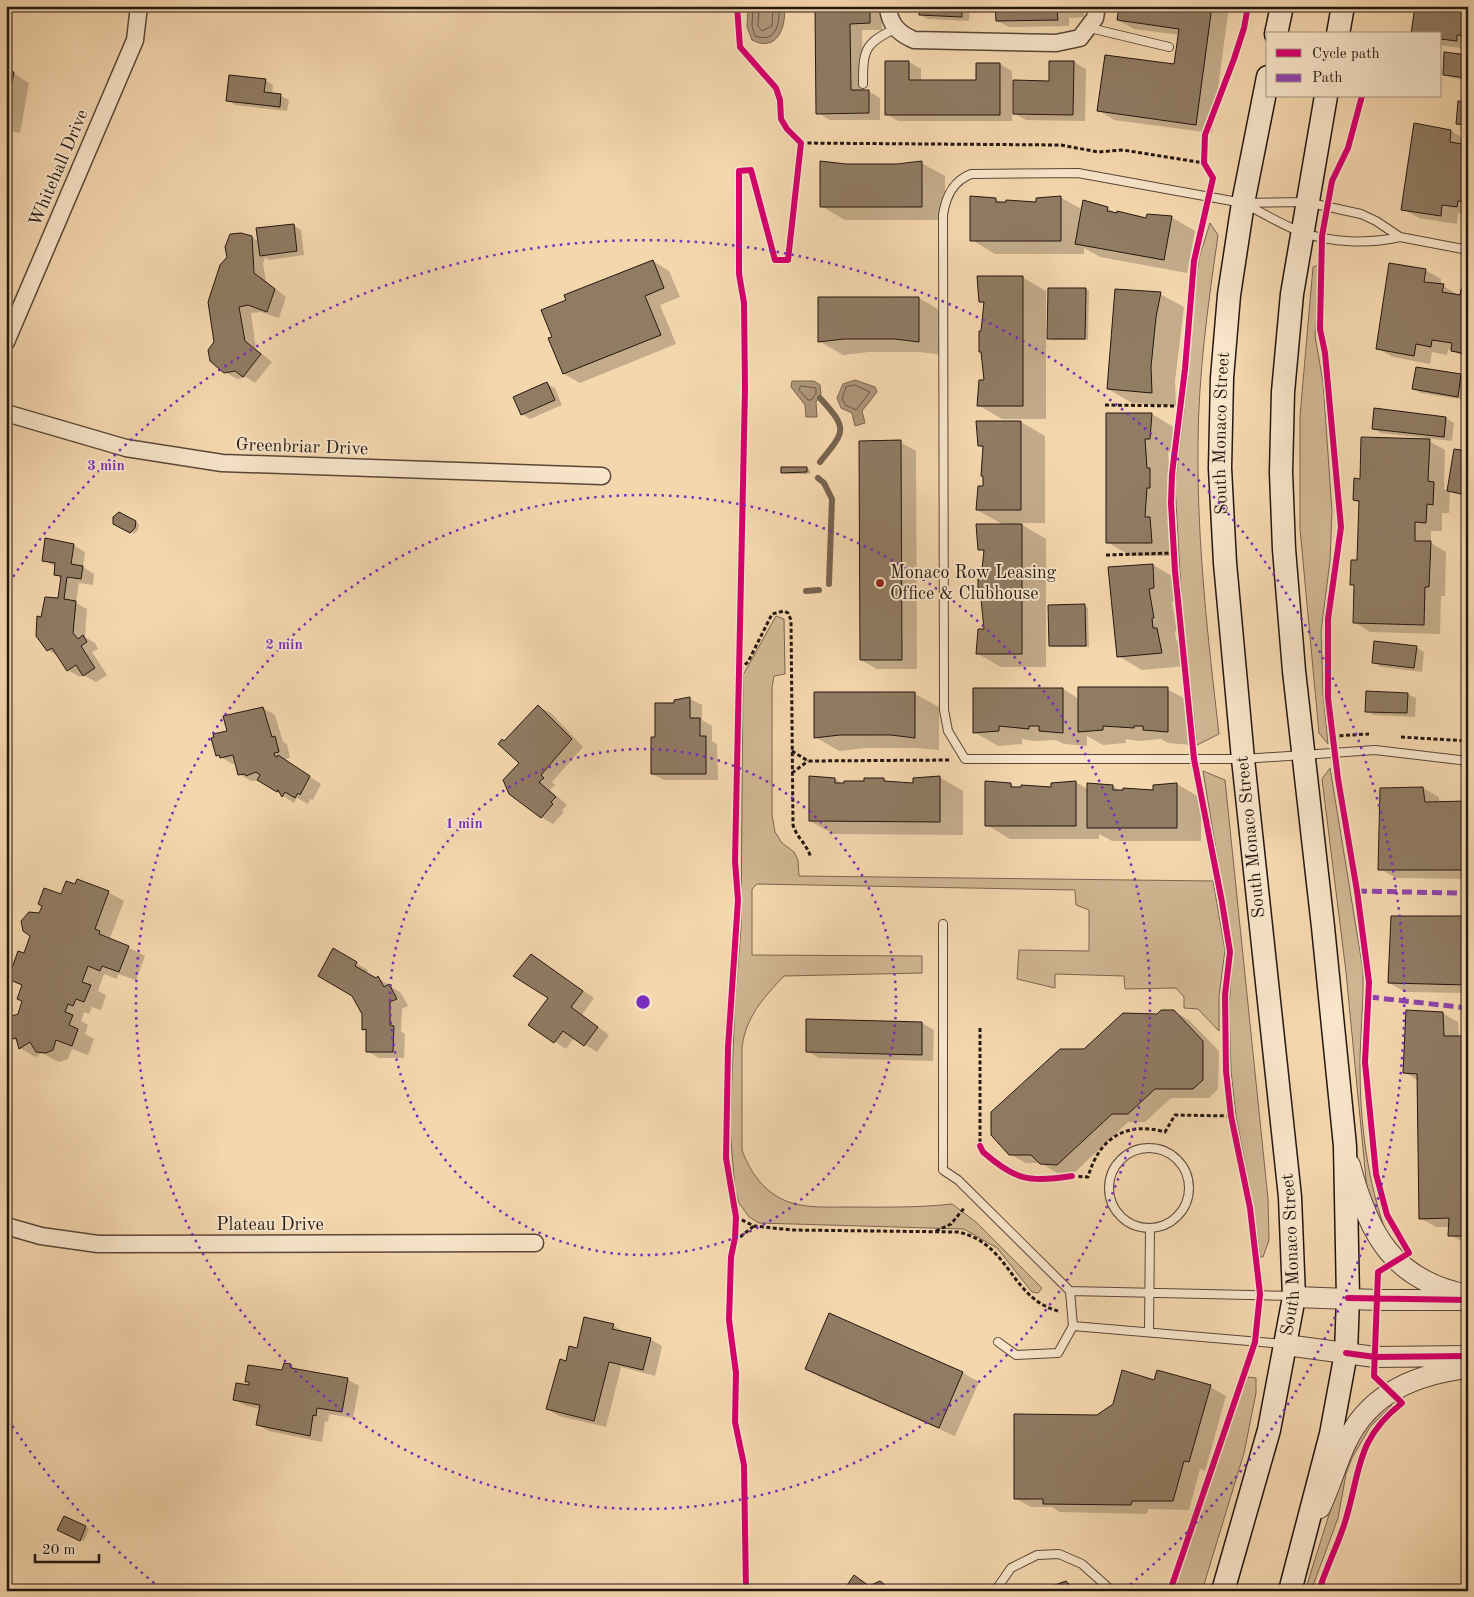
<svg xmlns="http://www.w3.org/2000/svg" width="1474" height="1597" viewBox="0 0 1474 1597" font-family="'Old Standard TT',serif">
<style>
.green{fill:#d1b693;stroke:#7a6652}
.water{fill:#ae9679;stroke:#76634f}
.shadow{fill:#0003;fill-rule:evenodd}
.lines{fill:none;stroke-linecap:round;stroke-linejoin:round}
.shore{stroke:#685645;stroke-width:1}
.stream{stroke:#76634f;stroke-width:6}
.building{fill:#907b63;stroke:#231711}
.service-casing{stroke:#584738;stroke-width:10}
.minor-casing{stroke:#584738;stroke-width:19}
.tertiary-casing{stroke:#584738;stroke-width:22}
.secondary-casing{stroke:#231711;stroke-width:25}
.path{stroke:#231711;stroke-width:3;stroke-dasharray:4 2.5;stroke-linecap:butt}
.service{stroke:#f8e5ca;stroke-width:8}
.minor{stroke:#f8e5ca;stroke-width:16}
.tertiary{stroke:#f8e5ca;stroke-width:20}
.secondary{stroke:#f8e5ca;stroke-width:22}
.quiet{stroke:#8e44ad;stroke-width:5;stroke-dasharray:10 5;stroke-linecap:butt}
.cycleway-casing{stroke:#f8e5ca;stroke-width:9}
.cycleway{stroke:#d6006c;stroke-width:6}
.ring{fill:none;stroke:#7b2cbf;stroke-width:2.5;stroke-dasharray:2.5 5}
.poi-dot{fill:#8f2418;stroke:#f8e5ca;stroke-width:2}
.labels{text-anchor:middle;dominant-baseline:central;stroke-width:4;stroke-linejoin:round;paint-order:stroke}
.street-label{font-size:18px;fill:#231711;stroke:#f8e5ca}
.poi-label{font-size:18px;fill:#231711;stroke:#f8e5ca;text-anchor:start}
.centre{fill:#7b2cbf;stroke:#f8e5ca;stroke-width:2.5}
.ring-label{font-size:15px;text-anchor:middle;font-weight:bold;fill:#7b2cbf;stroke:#f8e5ca;stroke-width:4;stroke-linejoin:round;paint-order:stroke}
</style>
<rect width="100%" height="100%" fill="#f5d7ae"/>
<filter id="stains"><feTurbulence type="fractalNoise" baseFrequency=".004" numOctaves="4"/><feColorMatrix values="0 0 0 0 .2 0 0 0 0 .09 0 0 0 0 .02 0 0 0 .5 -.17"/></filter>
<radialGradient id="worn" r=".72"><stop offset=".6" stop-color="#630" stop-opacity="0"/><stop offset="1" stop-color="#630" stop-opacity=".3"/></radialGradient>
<path class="green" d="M1210 223 1218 235C1208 305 1198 376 1198 447 1197 543 1208 639 1219 734L1197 745 1182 608 1175 485 1188 378 1194 295 1199 258Z
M1318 265 1319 285 1315 336 1323 382 1332 511 1330 561 1321 631 1323 693 1328 744 1319 733 1300 529V416L1313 267Z
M776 616 784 619 785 674 774 676 772 688V815L775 832 782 843 794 852 798 860 799 876 1213 881 1225 950 1219 996V1031L1198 1009 1184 1008V997L1176 988 1125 989 1124 976 1055 974V988L1017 979 1019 950 1089 951V910L1076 905 1075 890 757 884 752 889V955L922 956V973L784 976C763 998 746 1017 742 1047V1150C750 1173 767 1196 792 1203 808 1208 829 1207 845 1207 881 1207 916 1208 952 1204L976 1222 1042 1288 1038 1293 1032 1292 997 1248 964 1229 759 1223 749 1217 739 1203 735 1189 730 1129 735 1002 741 928 743 675Z
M1330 768 1363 970C1364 1002 1360 1034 1360 1066 1360 1123 1367 1181 1387 1235L1377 1218 1367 1190 1346 972 1322 779Z
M1203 771 1225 780 1268 1199 1269 1240 1263 1257H1260L1253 1205 1236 1116 1231 1071 1229 1006 1233 952Z
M1247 1377 1256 1378V1393L1244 1453 1202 1591H1173Z
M1385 1404 1392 1405 1370 1427 1352 1458 1346 1474 1338 1518 1311 1591H1305L1351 1445Z"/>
<path class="water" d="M748 6H784C787 27 777 53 752 40L747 27Z
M855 380 875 387 877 392 862 411 865 423 855 426 852 413 841 408 837 398 843 384Z
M792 381H814L820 385 821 394 816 402 817 417H806L805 405 791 387Z"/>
<path class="shadow" d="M816 6 881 7 882 30H862L863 91H868L880 98V120H830L818 113Z
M920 6H970L969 21 928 19 920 15Z
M997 6H1084V17L1069 18V26L1009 27 997 21Z
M1120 6H1229L1212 133 1114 120 1098 110 1175 66 1180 35 1134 29 1118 20Z
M1468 6V49L1440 45V34Z
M1468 56V81L1452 78 1444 74Z
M886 62H909L921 69V82H977L1000 64 1012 71V121H898L886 114Z
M1074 62 1086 69 1085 121 1026 120 1014 113Z
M6 72 13 73 29 83 20 133 6 130Z
M266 81 273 85 272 95 281 96 289 100 287 111 235 105 228 100Z
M1468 103V128L1457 123Z
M1415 124 1451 131 1467 140 1468 215 1458 213 1457 224 1419 218 1403 209Z
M921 163 945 176V220H845L821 206 846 165H897Z
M1060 197 1083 210 1107 208 1118 214 1147 220 1171 217 1195 231 1187 273 1100 257 1084 248V254H995L972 240 995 199 1002 203 1030 204Z
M293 225 301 230 304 255 269 260 265 257 263 263 266 281 286 297 279 318 261 312 251 313 256 349 272 362 255 383 246 377 237 379 225 372 216 343 252 237 259 242Z
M653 261 669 271 680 297 660 305 676 344 580 383 564 374 553 337 567 301Z
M1425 270 1441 279V285L1461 296 1468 291V359L1448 349 1447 355 1432 352 1430 364 1393 357 1377 348ZM1424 274H1426L1424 288H1422Z
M1022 277 1046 291V419H1002L978 405 985 382 980 332H983L985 304 980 302Z
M1085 289 1089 291 1088 340H1052L1049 338Z
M1160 294 1184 307 1175 381 1176 406 1132 403 1108 389Z
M819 298H919L943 312V355L920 352H869L843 355 819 341Z
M1417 368 1461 375 1468 379 1466 400 1421 393 1413 388Z
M547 384 555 388 562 405 530 419 522 414Z
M1152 414 1175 428 1173 452H1168L1170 481 1173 483V501H1170L1168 529 1173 532 1175 556H1131L1107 542Z
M1446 418 1454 423 1452 441 1381 433 1373 428Z
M1021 422 1045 436V523H1019L1046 539V667H1001L978 654 985 630 980 581H982L985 552 980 549 1004 525 977 510 984 487 982 458H984V448L979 445Z
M1429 441 1445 450 1444 489 1448 491 1455 450 1468 452V497L1450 492 1449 513H1442V531H1431V543L1446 552 1445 596H1441L1440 634 1370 632 1354 622 1355 586 1351 584 1358 561 1360 503 1354 500 1361 480Z
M900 442 916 451 917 669H877L861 660Z
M807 468 810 470V474H785L782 472Z
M119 513 139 524 138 530 134 534 114 523Z
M73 545 85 552 83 567 94 574 93 585 79 583 76 603 87 609 85 637 95 643 98 649 92 652 107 675 96 682 83 675 80 677 68 670 58 656 46 649 42 618 59 600 62 579 55 575 56 567 43 560Z
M1153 565 1177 579V601L1172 602 1177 631H1175L1176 640 1181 643 1185 666 1142 670 1118 656 1110 569Z
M1049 606H1085L1088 608 1089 647H1053L1050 645Z
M1416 647 1424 652 1422 672 1381 667 1373 662Z
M974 689H1063L1079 699 1167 689 1191 702V745L1168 743 1161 739 1139 741 1126 739V743L1103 745 1087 736V746L1064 744 1056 740 1034 741 1022 739V744L998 746 974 732Z
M815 694H915L939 707V750L916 748H865L839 751 815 737Z
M1408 694 1416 698 1415 717 1374 715 1366 711Z
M690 699 702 705V720L712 726V741L717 744 718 780H664L652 774 656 738 676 701Z
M539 707 551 713 583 747 552 782 555 785 550 790 567 805 562 810 564 812 553 824 541 817 521 763Z
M263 708 275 715 283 742 287 744 290 758 286 759V761L321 784 313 800 310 799 308 804 297 798 294 803 260 781H251L239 774 237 763 233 764 217 755 228 732Z
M939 777 963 791V835L834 834 810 821 835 779 843 784 845 782 884 779 889 783 914 785Z
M1065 782H1075L1088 789 1112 786 1119 790 1143 789 1154 791 1177 784 1201 798V841H1112L1099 834V839H1010L987 825 1010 784 1017 788H1045L1065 784Z
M1423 788 1439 797V803L1468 802V879L1396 878 1380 869Z
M108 892 124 901 110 938 145 956 136 980 118 974 117 979 104 974 98 991 106 995 101 1010 92 1007 89 1014 84 1012 81 1021 88 1025 85 1034 94 1039 88 1055 72 1049 68 1059 59 1062 42 1053 35 1057 20 1048 18 1041 13 1039 23 1002 18 999 23 986 9 979 25 955 32 936 22 923 25 917 31 913 40 915 62 896Z
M1468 917V993L1405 992 1389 983Z
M333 950 368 970 366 974 378 978 401 993 408 1006 402 1009 401 1032 405 1034 404 1058H379L367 1051V1031L363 1029V1013Z
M532 956 594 998 582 1015 609 1035 597 1052 574 1038 566 1049 530 1025 550 998Z
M1174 1011 1190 1021 1219 1051 1218 1089 1209 1098H1171L1145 1122H1128L1074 1173H1057L1041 1163H1026L1009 1154 1085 1050Z
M1442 1013 1458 1022 1459 1037H1468V1245L1450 1235V1227H1436L1420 1218 1419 1081 1404 1072Z
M922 1023 934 1030 933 1061 819 1058 807 1051Z
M830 1315 963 1373 979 1382 955 1436 822 1378 806 1369Z
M613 1325 625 1333 650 1339 662 1346 655 1376 621 1367 606 1427 559 1416 547 1409 567 1362 577 1349Z
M291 1366 301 1371 347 1379 359 1386 353 1418 329 1414 328 1422 325 1421 322 1442 269 1431 258 1425 260 1409 247 1406 235 1400 250 1387V1383L246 1381 283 1372Z
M1155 1381 1210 1387 1226 1396 1205 1471 1200 1469 1189 1510 1148 1509 1147 1514 1060 1512 1052 1507H1031L1015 1498 1097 1417Z
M64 1517 89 1529 84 1541 62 1532Z"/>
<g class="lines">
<path class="shore" d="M753 6 752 26 755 36C777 44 780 22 779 6
M759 6 758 26 762 31 772 26 773 6
M855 385 870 392 856 410 845 405 842 398 846 387Z
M801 386 816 388V394L811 400H808L799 390Z"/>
<path class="stream" d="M820 398C848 429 846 430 820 462
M818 478 824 483 832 499 829 584
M806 591 819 590"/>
</g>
<path class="building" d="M815 6H870V23L850 24 851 90H869V113L816 114Z
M919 6H962V17L919 15Z
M995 6H1073V11H1057L1058 20 996 21Z
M1119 6H1212L1196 125 1097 111 1105 55 1174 64 1179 29 1117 20Z
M1415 6H1468V36L1457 35V41L1440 39V34H1411Z
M1444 52 1468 55V78L1443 75Z
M885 61H909V80H976V63H1000V115H885Z
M1049 61H1074L1073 115 1013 114V80L1049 81Z
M6 71 14 72 6 114Z
M229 75 266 79 264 92 281 94 280 107 226 101Z
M1458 101 1468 102V125L1456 124Z
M1414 123 1451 130 1450 142 1468 145V202L1458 201 1457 207 1442 205 1441 216 1401 210Z
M820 161 846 164H897L922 161V207H820Z
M970 196 996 198V202H1006V200L1036 202V198L1061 196V241H970Z
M1083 200 1108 207 1107 211 1117 213V211L1146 218 1147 214 1172 216 1164 260 1075 244Z
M294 224 297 251 260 256 256 228Z
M241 233 252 236 254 273 275 289 267 312 248 305 239 307 245 341 261 354 243 377 235 371 224 373 210 361 208 350 214 342 208 302 220 265 227 257 225 247 230 234Z
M653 260 664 288 645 296 661 335 563 374 548 338 552 337 541 310 566 300 564 295Z
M1389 263 1426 269 1424 282 1444 284 1442 292 1460 295 1461 289 1468 290V354L1451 351 1452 343 1432 340 1431 347 1416 344 1414 356 1376 349Z
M977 276H1023V406H977L979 380H984L981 352H979V331H981L984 302H979Z
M1048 288H1086L1085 339H1047Z
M1115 289 1161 292 1156 317 1151 367 1152 393 1107 389Z
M818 297H919V342L895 339H844L818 342Z
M1416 367 1461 374 1458 397 1412 389Z
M547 382 555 400 521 415 513 397Z
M1374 408 1446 417 1444 437 1372 429Z
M1106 413H1152L1150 439H1145L1147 468H1150V488H1147L1145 517H1150L1152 543H1106Z
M976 421H1021V510H976L978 486H983V476H981L983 446H978Z
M1361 437 1430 439 1428 481 1434 482 1433 505 1427 504 1426 523 1415 522V541H1431L1429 587H1425L1424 625 1353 623 1354 585H1350L1351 560H1357L1359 501 1353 500 1354 478 1360 479Z
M901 440 902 660H860L859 441Z
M1454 449 1468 451V495L1447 491Z
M781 467H807V472L781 473Z
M119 512 136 521 135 528 130 533 113 524V517Z
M976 524H1022V654H976L978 629H984L981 599H978V579H981L984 550H978Z
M45 538 74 544 71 564 83 566 81 579 67 577 64 599 76 601 73 633 78 639 83 635 87 642 81 646 95 668 83 676 76 665 67 671 52 648 47 651 36 636 37 616 41 617 45 597 58 598 61 576 54 575 55 563 42 561Z
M1153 564 1154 588 1149 589 1154 618H1152L1153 628H1157L1162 653 1117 657 1108 567Z
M1085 604 1086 646H1049L1048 605Z
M1374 641 1417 646 1414 668 1372 663Z
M1078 687H1168V732L1143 730V726H1134V728L1103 726V730L1078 732Z
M973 688H1063V733L1039 731V726H1029V729L999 726V731L973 733Z
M1366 691 1408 693 1407 713 1365 712Z
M814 692H915V738L891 735H840L814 738Z
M690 697V718H700V736H706V774H651V737H655V703H674V700Z
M538 705 572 739 541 775 544 778 539 782 556 797 551 802 553 804 541 818 509 794 503 780 519 763 498 744 502 739 504 741Z
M263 707 272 737 275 736 279 752 274 753 275 756 277 757 278 755 310 776 300 795 298 793 295 798 285 792 282 797 278 790 277 792 257 780 260 775 256 772 246 776 245 774 238 775 233 755 220 758 219 755 216 756 211 738 214 737 213 734 227 731 223 716Z
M809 776 835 778V783H844V781H864V778H884V781L913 783V778L940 776V822L809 821Z
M985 781 1011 783V787H1021V785L1051 787V783L1076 781V826H985Z
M1087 783 1113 785V790H1123V788L1153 790V785L1177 783V828H1087Z
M1423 787 1425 802 1468 801V870H1378L1380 788Z
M77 879 109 891 95 929 100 931 99 934 129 946 119 972 102 966 100 971 88 966 82 982 91 985 84 1002 76 999 73 1006 68 1004 65 1012 73 1015 69 1025 78 1029 72 1046 56 1040 53 1050 46 1053 36 1052 30 1042 19 1049 16 1038 12 1039 6 1025V1018L18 1014 22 1001 17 999 22 985 8 979 18 951 24 953 30 936 23 931 21 921 29 912 39 913 42 906 38 904 44 888 61 894 66 881 75 884Z
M1391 916H1468V985L1388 983Z
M333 948 357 962 355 966 376 978 378 976 384 987 389 984 397 999 390 1002V1025L394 1026 393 1052H366V1029L362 1030V1014L352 996 318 976Z
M531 954 583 991 571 1007 598 1027 584 1046 563 1031 554 1043 528 1025 548 998 513 976Z
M1161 1010H1174L1203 1041V1080L1193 1089H1155L1128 1114H1112L1057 1165 1040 1164 1031 1155H1009L991 1135V1112L1060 1049H1084L1123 1013 1157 1014Z
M1406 1010 1443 1012 1444 1036H1468V1236H1448L1449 1218 1419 1219 1417 1074 1403 1073Z
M806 1019 922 1022V1055L806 1052Z
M829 1313 963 1372 939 1428 805 1369Z
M584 1317 614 1324 612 1329 651 1338 643 1370 609 1362 594 1421 546 1409 560 1359 566 1361 569 1346 577 1348Z
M284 1363 291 1364V1368L348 1378 342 1412 317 1408 316 1416 313 1415 310 1436 256 1425 260 1405 233 1400 236 1383 249 1385V1382H245L248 1365 282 1370Z
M1122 1370 1154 1380 1157 1370 1211 1385 1189 1462 1184 1461 1173 1501H1132L1131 1505 1043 1504V1499H1014V1414L1097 1415 1113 1404Z
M64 1516 86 1526 80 1541 57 1530Z
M854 1575 869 1586 880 1581 893 1591H843Z
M1066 1581 1075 1591H1047L1052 1586Z"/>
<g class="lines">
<g class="service-casing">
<path id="service" d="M1090 28 1169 47
M863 84C863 51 864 43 895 29
M1245 204C1263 213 1282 225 1301 232 1331 243 1369 244 1400 237
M1468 250 1400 237 1376 221 1361 214 1306 202 1243 203 1078 173 971 174C953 181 946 196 943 215L944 710 948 731 965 759H1243L1375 750 1468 761
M943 924V1170L958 1180 1070 1291 1073 1326 1058 1353 1016 1355 998 1342
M1109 1188a40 40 0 1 1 80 0a40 40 0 1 1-80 0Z
M1070 1291 1293 1296
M1073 1326 1283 1344
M1149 1331 1150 1228
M995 1591 1011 1568 1037 1555 1059 1554 1082 1564 1112 1591"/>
</g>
<g class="minor-casing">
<path id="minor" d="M888 6C889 24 898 33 914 40L1056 43 1080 38 1095 18 1097 6
M6 342 135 40 139 6
M6 413 126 448 222 463 602 476
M6 1226 41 1236 98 1244 535 1243"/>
</g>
<g class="tertiary-casing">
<path id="tertiary" d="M1350 1165C1368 1233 1393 1281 1468 1295
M1294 1297 1378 1300H1459
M1286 1345 1375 1357 1468 1356
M1320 1508C1330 1487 1336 1464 1346 1443 1369 1393 1416 1374 1468 1368"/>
</g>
<g class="secondary-casing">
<g id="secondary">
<path d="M1276 34 1282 6"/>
<path d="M1338 34 1343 6"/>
<path id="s1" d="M1223 1591 1269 1430 1294 1297 1290 1197 1243 759 1225 563 1220 468 1222 378 1229 295 1243 203 1268 77"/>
<path d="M1290 1591 1331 1434 1346 1353 1348 1298 1345 1146 1323 927 1294 671 1284 549 1281 472 1283 392 1292 294 1326 96"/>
</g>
</g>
<path class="path" d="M801 143 1061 145 1098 152 1123 150 1204 163
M1105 405 1179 406
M1106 555 1174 553
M740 669 748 662 772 614 784 611 788 613 791 620 793 825C797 838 807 844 811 858
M1333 736 1369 734
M1401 737 1468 741
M792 751 808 761 950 760
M792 773 808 761
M980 1028V1146
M1072 1176 1088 1177C1099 1138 1126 1121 1165 1132L1175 1115 1231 1116
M736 1217 754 1226 792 1230 958 1232C1010 1243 1010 1298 1058 1311
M936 1231 951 1224 965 1207
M735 1241 754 1226"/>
<use href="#service" class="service"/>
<use href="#minor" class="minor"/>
<use href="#tertiary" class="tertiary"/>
<use href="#secondary" class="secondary"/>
<path class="quiet" d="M1357 891 1457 893
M1369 997 1468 1008"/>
<g class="cycleway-casing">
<path id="cycleway" d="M737 6 740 47 776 88 780 100 781 119 787 129 801 143 788 260H775L751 170 739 171V274L744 303 745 389 735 861 738 900 728 1048 726 1158 736 1217 735 1238 731 1257 729 1320 736 1373 735 1422 744 1465 746 1591
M980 1146 983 1152C1015 1180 1029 1183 1072 1176
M1348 1298 1468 1300
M1346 1353 1375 1357 1468 1356
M1170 1591 1255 1342 1260 1294 1250 1208 1231 1116 1226 1071 1225 995 1230 952 1222 902 1194 759 1175 571 1171 503 1172 474 1185 369 1194 261 1213 178 1204 163 1205 135 1234 59 1244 28 1248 6
M1319 1591C1326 1567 1338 1545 1345 1522 1361 1471 1355 1440 1402 1403L1374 1376 1378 1272 1409 1253 1387 1215 1376 1174 1365 1062 1369 982 1357 891 1338 779 1328 698V619L1341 527 1325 353 1320 329 1322 236 1332 181 1348 148 1362 96"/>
</g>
<use href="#cycleway" class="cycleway"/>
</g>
<g class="ring">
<circle cx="643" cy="1002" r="253"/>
<circle cx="643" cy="1002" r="507"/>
<path d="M160 1588A760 760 0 0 1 9 1421M9 583A760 760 0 1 1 1126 1588"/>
</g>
<circle class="poi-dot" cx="880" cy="583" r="5"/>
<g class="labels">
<g class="street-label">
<text transform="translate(59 168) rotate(-67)">Whitehall Drive</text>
<text stroke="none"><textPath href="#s1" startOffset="1170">South Monaco Street</textPath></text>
<text transform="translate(302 447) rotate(2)">Greenbriar Drive</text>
<text transform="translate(1251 837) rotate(-96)">South Monaco Street</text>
<text x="270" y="1225">Plateau Drive</text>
<text stroke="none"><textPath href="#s1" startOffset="345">South Monaco Street</textPath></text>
</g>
<g class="poi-label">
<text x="890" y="573">Monaco Row Leasing<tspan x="890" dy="21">Office &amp; Clubhouse</tspan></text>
</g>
</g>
<circle cx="643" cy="1002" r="8" class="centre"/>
<g class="ring-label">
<text x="106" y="470">3 min</text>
<text x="284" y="649">2 min</text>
<text x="464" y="828">1 min</text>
</g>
<rect width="1474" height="1597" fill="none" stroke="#f5d7ae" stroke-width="25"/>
<rect x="8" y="8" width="1459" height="1582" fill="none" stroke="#231711" stroke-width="2.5"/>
<rect x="12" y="12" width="1449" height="1572" fill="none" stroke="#231711"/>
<rect x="1266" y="32" width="175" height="65" fill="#f8e5ca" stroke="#a39380"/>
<rect x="1276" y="49" width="25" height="8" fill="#d6006c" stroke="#a39380"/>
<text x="1312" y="58" font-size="15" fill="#231711">Cycle path</text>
<rect x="1276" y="74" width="25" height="8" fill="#8e44ad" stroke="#a39380"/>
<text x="1312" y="82" font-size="15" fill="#231711">Path</text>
<path d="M35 1554v8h64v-8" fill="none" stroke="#231711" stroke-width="2.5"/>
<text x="42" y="1554" font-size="15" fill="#231711" stroke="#f8e5ca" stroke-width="4" paint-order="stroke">20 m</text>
<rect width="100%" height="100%" filter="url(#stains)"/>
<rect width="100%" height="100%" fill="url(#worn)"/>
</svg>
